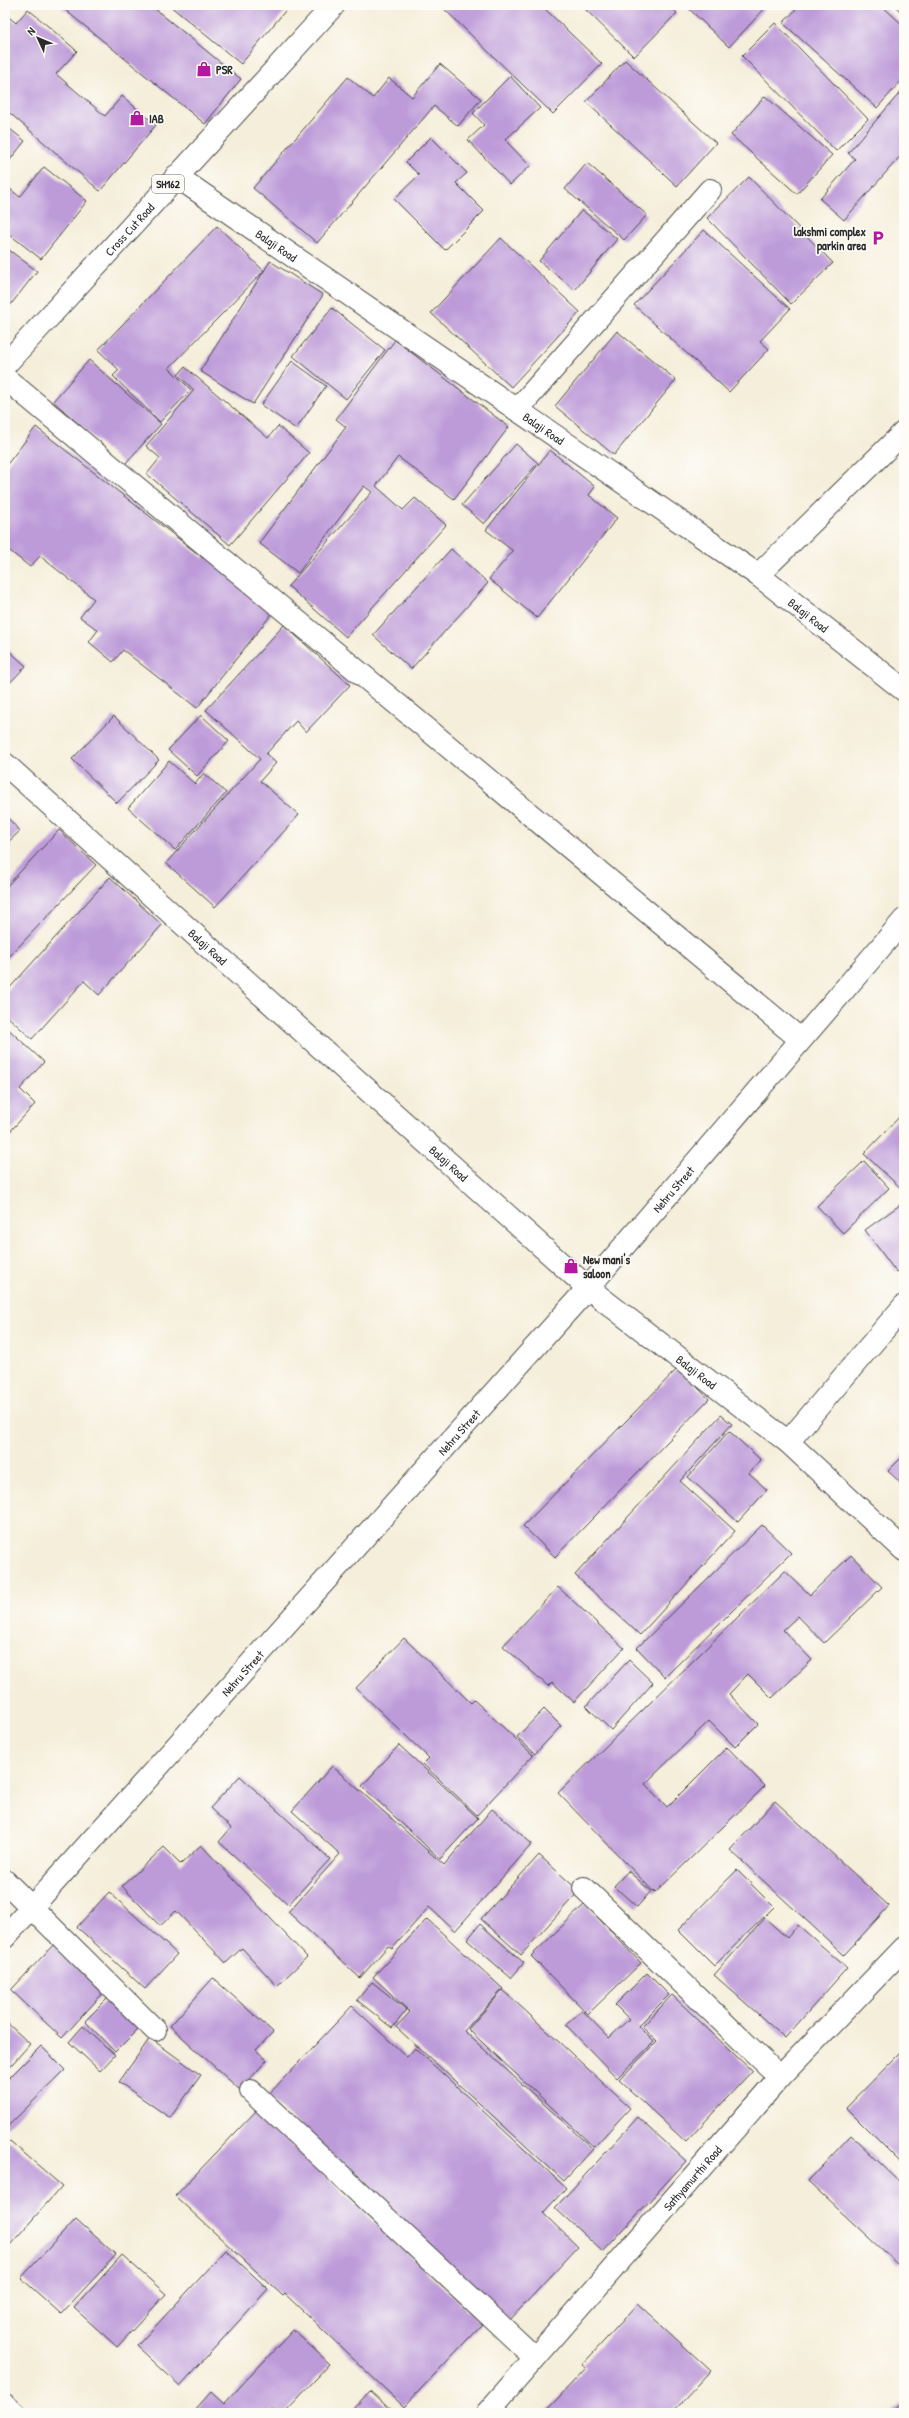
<svg xmlns="http://www.w3.org/2000/svg" width="909" height="2418" viewBox="0 0 909 2418" font-family="'Patrick Hand',sans-serif">
<style>
.building{fill:#bd9bd9}
.lines{fill:none;stroke-linecap:round;stroke-linejoin:round}
.street-casing{stroke:#494845;stroke-width:24}
.secondary-casing{stroke:#494845;stroke-width:24}
.primary-casing{stroke:#494845;stroke-width:24}
.street{stroke:#fff;stroke-width:22}
.secondary{stroke:#fff;stroke-width:22}
.primary{stroke:#fff;stroke-width:22}
.labels{text-anchor:middle;dominant-baseline:central;stroke-width:3.5;stroke-linejoin:round;paint-order:stroke}
.shield{fill:#fdfcf7;stroke:#6a6a68;stroke-width:1}
.shield-label{font-size:11px;font-weight:bold;fill:#2b2b2b}
.poi-label{font-size:12px;font-weight:bold;fill:#2b2b2b;stroke:#fdfcf7;text-anchor:start}
.street-label{font-size:12px;fill:#2b2b2b;stroke:#fdfcf7}
</style>
<rect width="100%" height="100%" fill="#fdfcf7"/>
<filter id="ink" filterUnits="userSpaceOnUse"><feTurbulence type="fractalNoise" baseFrequency=".025" numOctaves="2"/><feDisplacementMap in="SourceGraphic" scale="8" xChannelSelector="R" yChannelSelector="G"/><feConvolveMatrix kernelMatrix="1 2 1 2 8 2 1 2 1" color-interpolation-filters="sRGB"/></filter>
<filter id="wash" filterUnits="userSpaceOnUse"><feTurbulence type="fractalNoise" baseFrequency=".012" numOctaves="4" result="noise"/><feDisplacementMap in="SourceGraphic" scale="16" xChannelSelector="R" yChannelSelector="G"/><feGaussianBlur stdDeviation="0.9" result="paint"/><feColorMatrix in="noise" values="0 0 0 0 0 0 0 0 0 0 0 0 0 0 0 0 0 1.4 0 .05"/><feComposite in="paint" operator="in"/></filter>
<g filter="url(#wash)">
<rect width="100%" height="100%" fill="#f5eeda"/>
<g id="blocks">
<path class="building" d="M59 5H150L241 79 205 124Z
M169 5H290L241 64Z
M440 5H541L602 64 553 114Z
M581 5H669L677 13 634 57Z
M685 5H768L729 47Z
M800 5H881L904 26V78L877 108 783 23Z
M894 5H904V15Z
M28 9 77 51 56 74 105 116 122 96 156 125 100 191 5 109V14L16 23Z
M775 23 868 119 836 151 742 56Z
M625 60 716 143 677 186 586 102Z
M440 64 481 99 458 126 434 106 317 243 253 188 348 77 373 98 389 78 412 97Z
M510 76 540 108 505 140 530 166 510 185 468 140 484 125 473 113Z
M904 88V152L844 220 820 199 855 159 848 153Z
M765 96 832 155 797 194 731 135Z
M5 125 25 141 5 166Z
M431 137 467 173 456 183 484 211 445 250 394 199 419 175 406 162Z
M587 163 647 215 624 240 565 189Z
M44 167 87 201 41 259 5 231V185L20 197Z
M749 177 833 263 791 304 707 218Z
M582 210 617 239 575 290 539 261Z
M217 226 264 271 270 261 323 295 253 404 200 371 264 271 169 368 191 390 160 422 113 376 119 370 98 350Z
M704 230 790 309 760 341 769 349 729 392 634 305Z
M501 238 580 312 511 387 431 313Z
M5 247 37 271 5 312Z
M332 308 385 350 346 399 293 356Z
M617 331 676 380 614 455 555 406Z
M395 340 509 427 454 499 398 457 376 486 403 510 415 498 446 525 346 637 288 586 372 492 364 486 298 573 259 543 346 427 336 419Z
M89 360 161 424 124 465 53 401Z
M292 361 326 386 296 429 261 405Z
M185 367 268 438 278 426 309 453 230 545 147 474 160 458 146 446 194 390 178 375Z
M36 427 203 558 206 555 275 610 197 708 123 650 113 662 89 642 98 630 80 617 94 599 40 556 30 567 5 547V467Z
M516 444 538 463 484 524 462 505Z
M550 450 595 487 589 495 617 518 537 618 489 579 513 551 486 530Z
M451 549 488 583 411 669 373 635Z
M284 625 350 685 306 732 296 721 266 754 276 763 260 781 299 815 215 907 166 863 260 759 206 710Z
M5 647 26 666 5 688Z
M201 715 229 741 197 776 168 750Z
M114 716 159 760 117 803 72 759Z
M169 761 195 784 204 773 226 793 175 850 128 808Z
M5 815 20 831 5 845Z
M59 830 96 865 5 961V888Z
M110 877 162 925 99 995 84 981 32 1039 5 1014V993Z
M5 1026 44 1062 20 1089 35 1104 5 1137Z
M904 1112V1191L864 1154Z
M864 1161 889 1188 843 1233 817 1206Z
M904 1202V1266L896 1272 865 1230Z
M678 1368 709 1399 555 1557 523 1526Z
M721 1415 732 1424 680 1481 735 1531 640 1635 575 1575Z
M729 1431 761 1460 749 1473 767 1490 738 1522 688 1477Z
M904 1455V1486L888 1471Z
M762 1525 791 1553 665 1677 637 1648Z
M851 1555 882 1587 824 1643 798 1616 783 1630 812 1660 772 1698 748 1674 729 1694 758 1724 735 1747 709 1721 645 1784 667 1807 727 1747 765 1786 655 1893 558 1793 785 1571 810 1595Z
M558 1587 624 1648 574 1702 552 1682 548 1686 503 1646Z
M404 1638 471 1703 474 1700 533 1755 477 1815 423 1764 429 1758 356 1688Z
M629 1660 653 1683 611 1730 586 1706Z
M544 1709 561 1726 535 1754 517 1737Z
M399 1745 478 1818 440 1859 362 1786Z
M332 1766 444 1865 492 1809 532 1844 455 1931 429 1907 392 1949 388 1946 360 1978 288 1912 340 1854 292 1811Z
M240 1776 330 1859 288 1905 219 1842 231 1828 210 1808Z
M775 1801 889 1906 844 1955 730 1850Z
M201 1845 307 1957 277 1986 242 1948 226 1963 176 1911 160 1926 122 1886 164 1847 181 1864Z
M539 1855 579 1891 521 1955 481 1919Z
M737 1870 774 1907 714 1966 678 1930Z
M628 1871 651 1891 637 1907 614 1886Z
M109 1892 177 1954 145 1989 77 1927Z
M585 1904 641 1963 588 2014 531 1956Z
M765 1918 787 1938 798 1925 847 1968 785 2038 714 1975Z
M427 1919 503 1989 464 2031 593 2149 564 2181 396 2027 410 2012 373 1977Z
M480 1924 524 1963 511 1978 467 1940Z
M55 1943 106 1990 62 2038 11 1990Z
M647 1973 669 1995 638 2026 654 2042 617 2078 566 2025 582 2010 609 2038 629 2019 615 2005Z
M213 1978 273 2032 256 2050 267 2060 240 2090 170 2026Z
M372 1982 407 2010 392 2028 357 2000Z
M503 1990 630 2108 594 2147 468 2029Z
M672 1995 752 2071 686 2142 619 2080 657 2041 642 2027Z
M109 1997 139 2028 115 2052 85 2021Z
M352 2006 407 2057 415 2048 566 2188 543 2213 578 2247 509 2321 267 2096Z
M5 2021 30 2044 5 2072Z
M83 2026 115 2055 100 2071 69 2042Z
M150 2038 201 2075 170 2118 119 2082Z
M41 2046 65 2070 5 2129V2082Z
M900 2053 904 2057V2166L846 2108Z
M256 2111 482 2324 404 2407 285 2294 283 2296 175 2196Z
M638 2117 686 2161 603 2252 555 2208Z
M851 2135 904 2186V2258L898 2265 808 2181Z
M10 2141 62 2186 10 2245 5 2241V2146Z
M76 2219 116 2255 61 2314 21 2278Z
M226 2250 268 2289 180 2386 137 2346Z
M122 2255 166 2294 117 2347 74 2308Z
M638 2304 711 2371 672 2413H544L586 2368 582 2365Z
M293 2330 330 2364 284 2413H275L272 2410 269 2413H192L211 2392 224 2404Z
M370 2391 394 2413H349Z
M904 2402V2413H892Z"/>
</g>
</g>
<g filter="url(#ink)">
<use href="#blocks" fill-opacity="0" stroke="#494845" stroke-width="1"/>
<g class="lines">
<g class="street-casing">
<g id="street">
<path id="s1" d="M176 176 758 575 904 690"/>
<path d="M5 378 800 1039"/>
<path d="M517 410 710 190"/>
<path d="M758 575 904 432"/>
<path id="s2" d="M5 764 588 1288 788 1442 904 1550"/>
<path d="M788 1442 904 1306"/>
<path d="M5 1881 155 2030"/>
<path d="M584 1888 780 2077"/>
<path id="s3" d="M5 1937 588 1288 904 920"/>
<path d="M251 2091 534 2357"/>
<path id="s4" d="M487 2413 780 2077 904 1948"/>
</g>
</g>
<g class="secondary-casing">
<path id="secondary" d="M5 2405 14 2413"/>
</g>
<g class="primary-casing">
<g id="primary">
<path id="s5" d="M5 365 334 5"/>
</g>
</g>
<use href="#street" class="street"/>
<use href="#secondary" class="secondary"/>
<use href="#primary" class="primary"/>
</g>
</g>
<defs>
<g id="shop-bare" transform="scale(1.2)"><path d="M-5-2.5h2.3a2.7 3.5 0 0 1 5.4 0H5L5.5 6h-11ZM-1.5-2.5h3a1.5 2.3 0 0 0-3 0Z" fill="#b5179e" stroke="#fdfcf7" stroke-width="2.5" paint-order="stroke"/></g>
<g id="parking-bare" transform="scale(1.2)"><path d="M-3.5-5.5H1a3.5 3.5 0 0 1 0 7H-1V5.5H-3.5ZM-1-3.4V-.6H.8a1.4 1.4 0 0 0 0-2.8Z" fill="#b5179e" stroke="#fdfcf7" stroke-width="2.5" paint-order="stroke"/></g>
</defs>
<g fill-rule="evenodd">
<use href="#shop-bare" x="204" y="69"/>
<use href="#shop-bare" x="137" y="118"/>
<use href="#parking-bare" x="878" y="238"/>
<use href="#shop-bare" x="571" y="1266"/>
</g>
<g class="labels">
<rect class="shield" x="152" y="175" width="32" height="18" rx="3"/>
<g class="shield-label">
<text x="168" y="184">SH162</text>
</g>
<g class="poi-label">
<text x="216" y="69">PSR</text>
<text x="149" y="118">IAB</text>
<text x="866" y="231" text-anchor="end">lakshmi complex<tspan x="866" dy="14">parkin area</tspan></text>
<text x="583" y="1259">New mani's<tspan x="583" dy="14">saloon</tspan></text>
</g>
<g class="street-label">
<text stroke="none"><textPath href="#s5" startOffset="184">Cross Cut Road</textPath></text>
<text stroke="none"><textPath href="#s1" startOffset="122">Balaji Road</textPath></text>
<text stroke="none"><textPath href="#s1" startOffset="446">Balaji Road</textPath></text>
<text stroke="none"><textPath href="#s1" startOffset="770">Balaji Road</textPath></text>
<text stroke="none"><textPath href="#s2" startOffset="273">Balaji Road</textPath></text>
<text stroke="none"><textPath href="#s2" startOffset="597">Balaji Road</textPath></text>
<text stroke="none"><textPath href="#s3" startOffset="1003">Nehru Street</textPath></text>
<text stroke="none"><textPath href="#s2" startOffset="921">Balaji Road</textPath></text>
<text stroke="none"><textPath href="#s3" startOffset="679">Nehru Street</textPath></text>
<text stroke="none"><textPath href="#s3" startOffset="355">Nehru Street</textPath></text>
<text stroke="none"><textPath href="#s4" startOffset="312">Sathyamurthi Road</textPath></text>
</g>
</g>
<rect width="909" height="2418" fill="none" stroke="#fdfcf7" stroke-width="20"/>
<g transform="translate(38 38) rotate(314)" stroke="#fdfcf7" stroke-width="3" paint-order="stroke">
<path d="M0-3L7 15L0 10L-7 15Z" fill="#2b2b2b"/>
<text y="-6" font-size="11" font-weight="bold" text-anchor="middle" fill="#2b2b2b">N</text>
</g>
</svg>
